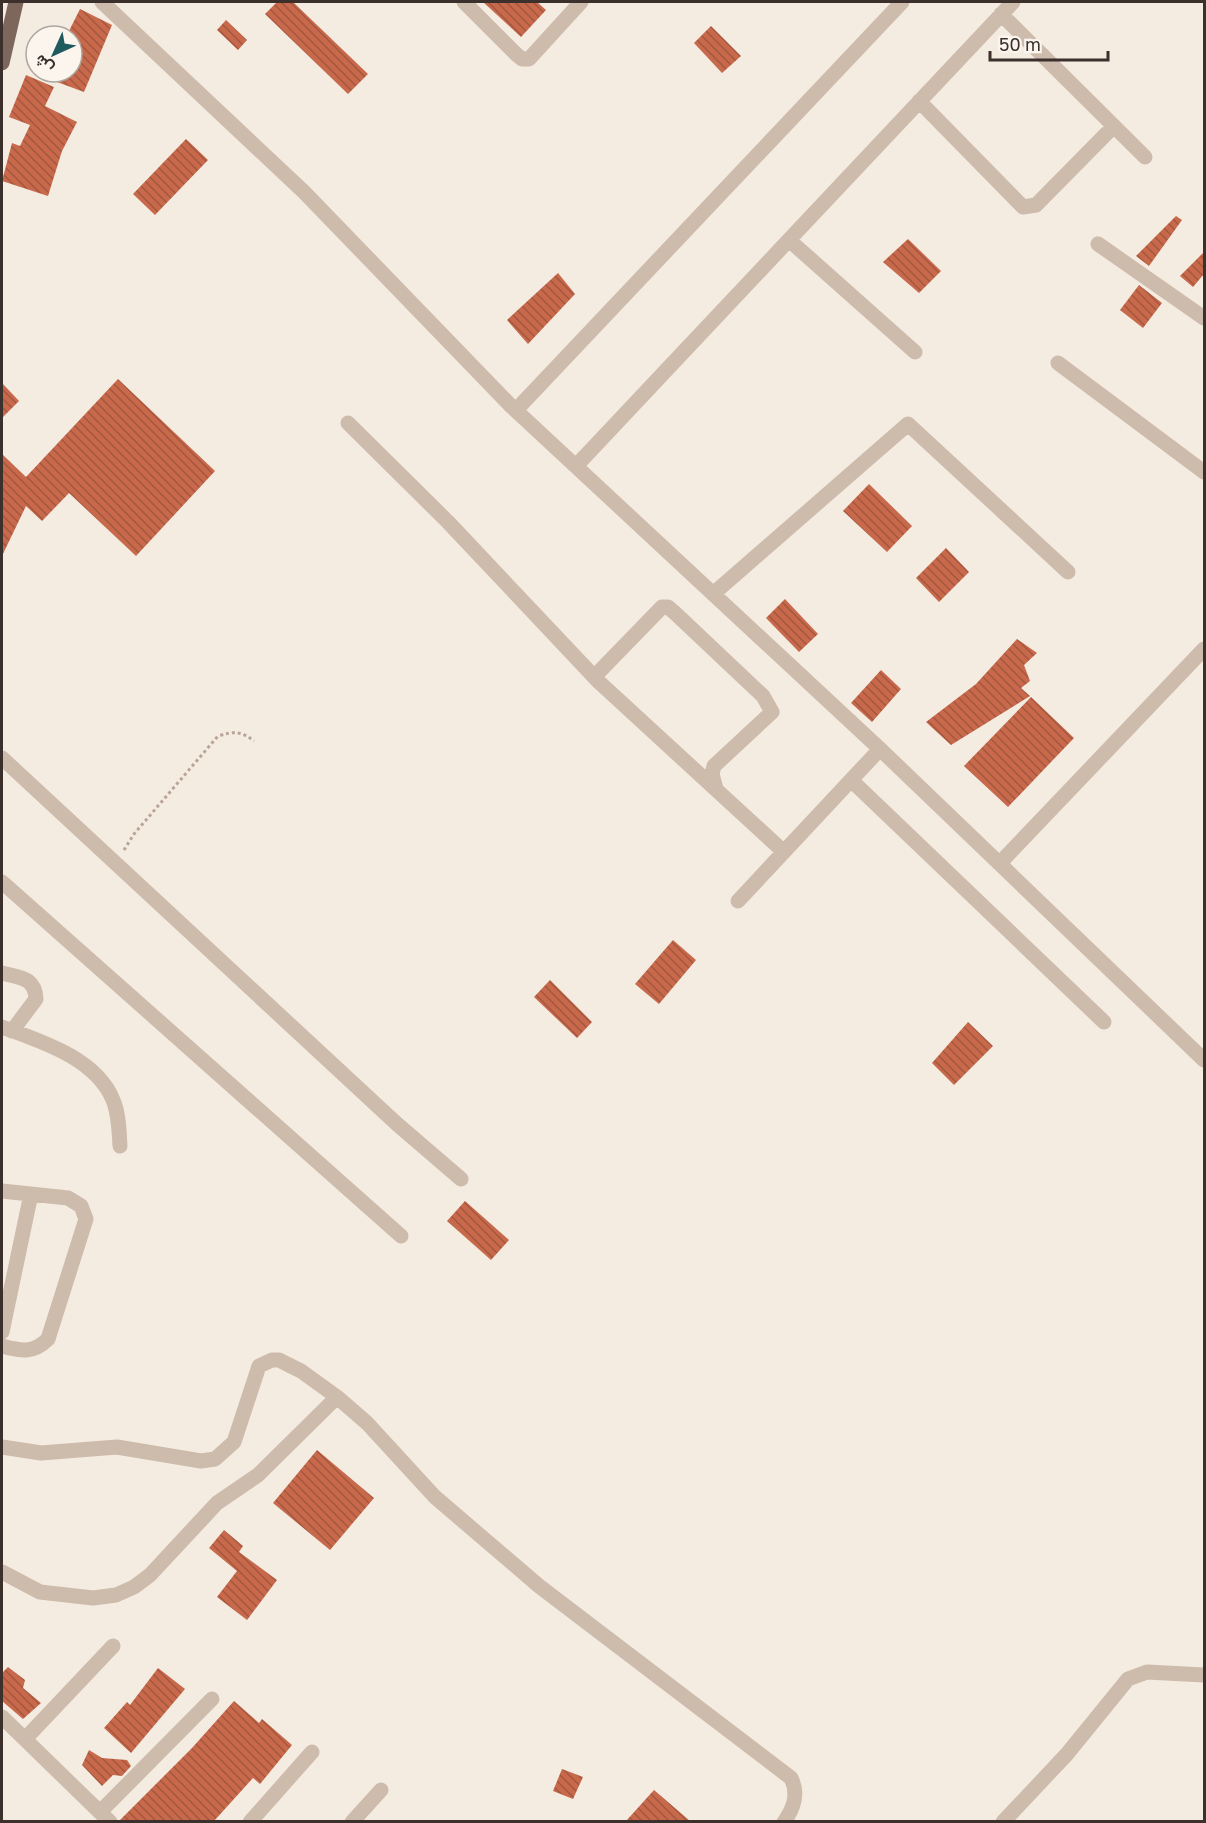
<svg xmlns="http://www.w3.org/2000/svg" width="1206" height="1823" viewBox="0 0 1206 1823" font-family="'Golos Text',Vazirmatn,sans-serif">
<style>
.building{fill:url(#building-back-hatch)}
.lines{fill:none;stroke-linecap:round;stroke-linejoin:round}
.path{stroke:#b9a596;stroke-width:3;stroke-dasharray:3 3;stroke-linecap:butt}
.minor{stroke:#cdbbac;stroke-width:15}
.major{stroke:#7d675c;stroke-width:15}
</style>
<defs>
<pattern id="building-back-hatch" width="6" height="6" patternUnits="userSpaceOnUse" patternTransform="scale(1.5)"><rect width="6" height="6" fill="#c8694b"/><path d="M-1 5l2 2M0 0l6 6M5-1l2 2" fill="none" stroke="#a4573f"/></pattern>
</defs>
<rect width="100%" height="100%" fill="#f4ebe1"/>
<path class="building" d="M277 2H293L368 74 348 94 265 14Z
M483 2H537L546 10 521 37Z
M80 9 112 25 84 92 57 82 61 72H72V35L68 33Z
M226 20 247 40 238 50 217 30Z
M711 26 741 56 722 73 694 43Z
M26 75 54 87 45 106 77 122 62 151 48 196 2 181 12 143 20 146 30 125 9 117Z
M186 139 208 160 155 215 133 194Z
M1176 216 1182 220 1149 266 1136 256Z
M908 239 941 271 919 293 883 262Z
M1204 252V274L1193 287 1180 276Z
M558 273 575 294 528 344 507 320Z
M1139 285 1162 303 1143 328 1120 310Z
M118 379 215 471 136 556 69 493 42 521 26 506 2 556V454L26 477Z
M2 383 19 401 2 418Z
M869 484 912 526 887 552 843 511Z
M946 548 969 572 939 602 916 578Z
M785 599 818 634 799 652 766 618Z
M1017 639 1037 653 1024 665 1030 681 1021 688 1030 696 951 745 926 722 976 684Z
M881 670 901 689 872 722 851 703Z
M1031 697 1074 738 1008 807 964 766Z
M673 940 696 960 659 1004 635 984Z
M550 980 592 1022 577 1038 534 997Z
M968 1022 993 1046 954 1085 932 1063Z
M465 1201 509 1240 491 1260 447 1221Z
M317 1450 374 1498 330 1550 273 1503Z
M224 1530 243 1546 239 1552 277 1580 247 1620 217 1597 237 1571 209 1548Z
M8 1667 25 1680 23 1688 41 1703 23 1719 2 1701V1673Z
M158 1668 185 1689 131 1753 104 1728 127 1702 130 1705Z
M234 1701 259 1723 262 1719 292 1745 260 1784 253 1778 214 1821H119L192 1748Z
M89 1750 102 1758 127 1760 131 1766 122 1776 113 1775 102 1786 82 1765Z
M562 1769 583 1777 573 1799 553 1791Z
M654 1790 690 1821H626Z"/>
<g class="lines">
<path class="path" d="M124 850 134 834 218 736C234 731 241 731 254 741"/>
<path class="minor" d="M102 2 304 192 511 406 880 749 1204 1060
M464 2 516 54 522 59H529L581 2
M1001 14 1145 157
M919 101 1023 207 1036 205 1114 126
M789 240 915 352
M1098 244 1204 318
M1058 363 1204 472
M516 410 902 2
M348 423 448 522 599 682 784 852
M576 466 1013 2
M713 594 908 424 1068 572
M594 677 662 607H668L675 613 763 696 772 712 714 766 712 774 716 789
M2 758 397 1124 461 1179
M851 780 1104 1022
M1000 863 1204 649
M2 882 401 1236
M738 901 880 749
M2 973C20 978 35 977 36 999L12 1031
M2 1027C40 1041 96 1058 113 1100 119 1114 119 1131 120 1146
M2 1191 68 1198 81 1206 86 1219 48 1339C33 1354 21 1351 2 1346
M2 1332 31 1194
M2 1447 41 1453 117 1447 201 1461 215 1459 234 1442 259 1366 272 1360H279L301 1371 337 1397 367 1423 435 1497 539 1586 791 1778C799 1794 794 1808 784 1822
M2 1572 40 1592 93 1598 116 1595 134 1587 150 1575 217 1503 258 1475 337 1397
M2 1717 110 1822
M25 1739 113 1646
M100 1812 212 1699
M250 1822 312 1752
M352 1822 381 1790
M1003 1822 1067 1754 1128 1679 1147 1672 1204 1675"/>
<path class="major" d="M2 63 16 2"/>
</g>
<rect width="1206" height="1823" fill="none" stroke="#3b302b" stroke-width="6"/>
<g transform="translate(54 54) rotate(225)"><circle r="28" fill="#fbf5ee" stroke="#aea6a0" stroke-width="1.5"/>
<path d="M0-4.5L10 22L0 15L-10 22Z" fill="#1f5a5e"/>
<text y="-9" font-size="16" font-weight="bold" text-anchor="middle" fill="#3b302b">ش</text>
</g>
<path d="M990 51v9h118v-9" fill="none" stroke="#3b302b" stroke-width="3"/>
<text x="999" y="51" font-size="18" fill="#3b302b" stroke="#fbf5ee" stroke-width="4.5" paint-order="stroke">50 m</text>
</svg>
